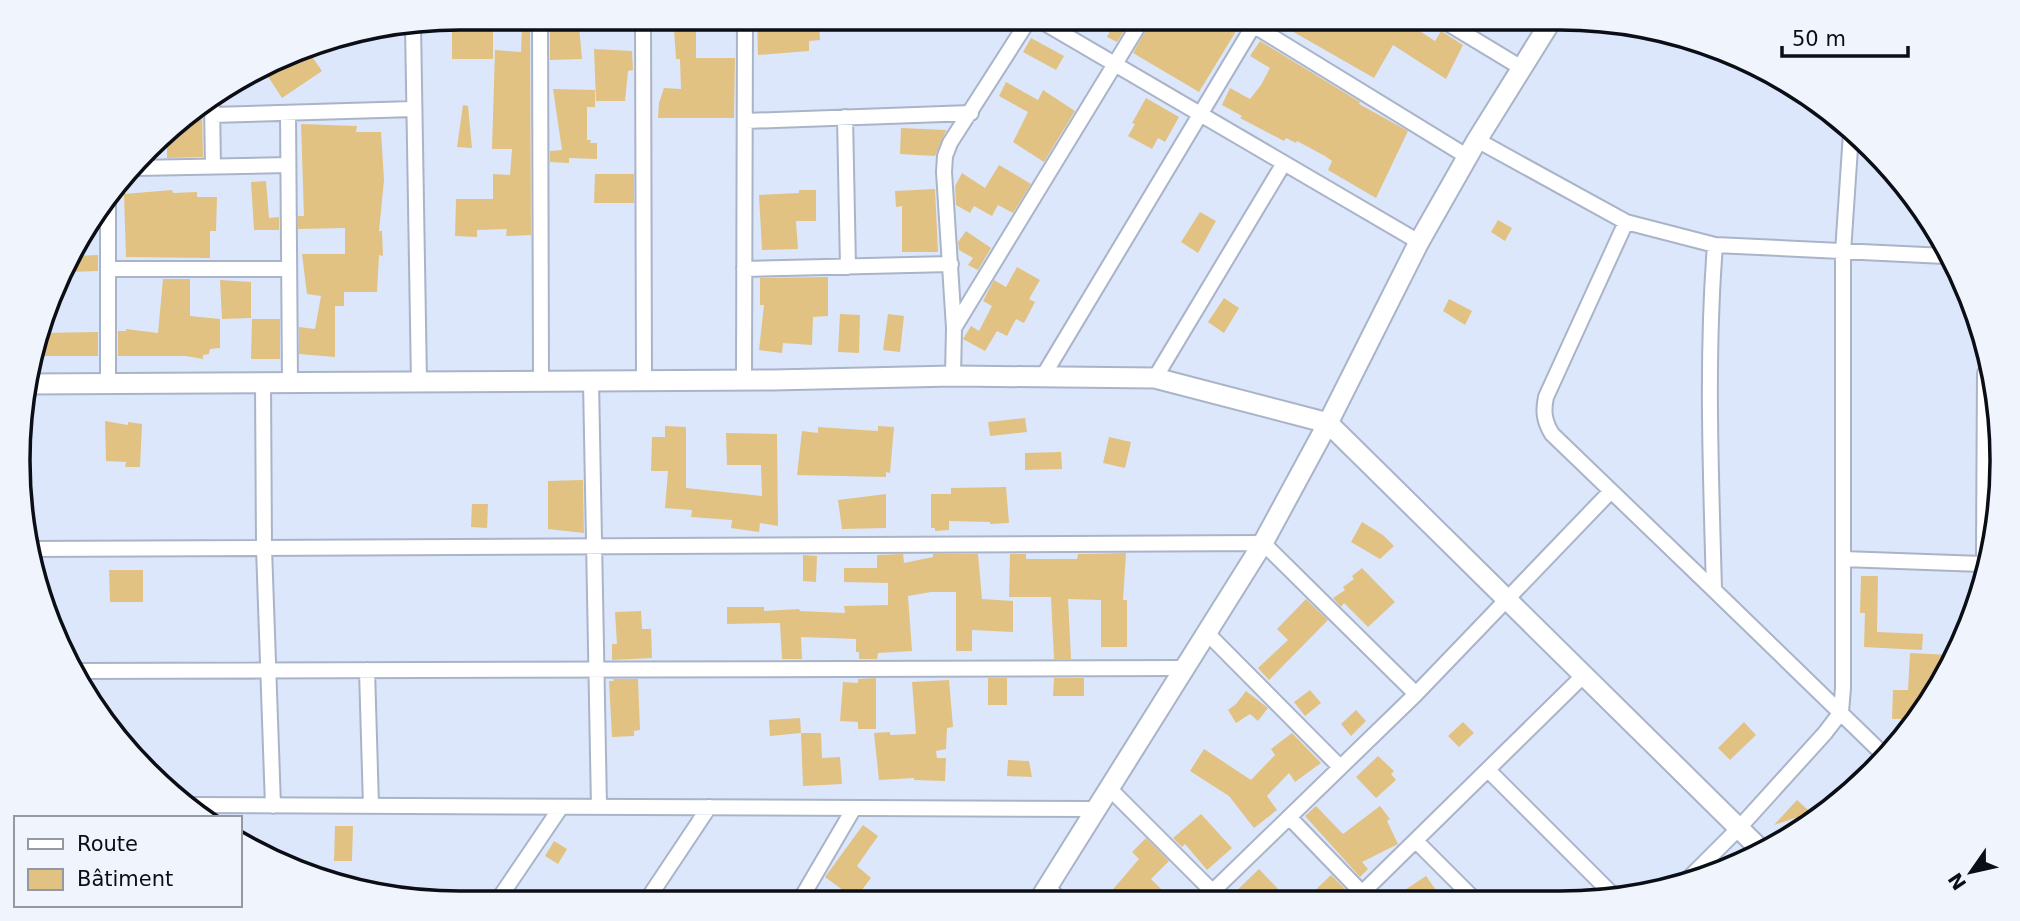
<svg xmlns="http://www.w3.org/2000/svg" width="2020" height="921" viewBox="0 0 2020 921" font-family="'DejaVu Sans',sans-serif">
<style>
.building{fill:#e1c282}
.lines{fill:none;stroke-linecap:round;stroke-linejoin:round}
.street-casing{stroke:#aab4c8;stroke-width:18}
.secondary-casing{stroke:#aab4c8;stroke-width:23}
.street{stroke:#fff;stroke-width:14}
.secondary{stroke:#fff;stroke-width:19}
.rim{fill:none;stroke:#0b0e15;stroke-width:3.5}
</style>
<rect width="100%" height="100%" fill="#dce7fc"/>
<path class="building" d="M1090 18H1123L1130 21 1117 42 1107 37 1111 29Z
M1153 18H1174L1193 28 1199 18H1221L1238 28 1199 92 1133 53Z
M1269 18H1400L1435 41 1441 31 1463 45 1446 79 1393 45 1374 78Z
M757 22 819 25 820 40 809 41V51L758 55Z
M452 25 482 26V29L493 30V59H452Z
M522 26 530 27 531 235 506 236 507 229 477 230V237L455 236 456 199H493V174L510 175 512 149H492L495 50 521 52Z
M579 26 582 59 550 60V28Z
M696 29V58H735L734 118H658L659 103 664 88 681 89 680 59H676L674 30Z
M1031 38 1064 56 1056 70 1023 52Z
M1260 41 1360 102 1359 104 1408 131 1376 198 1328 170 1332 161 1325 156 1297 141 1296 143 1286 138 1284 141 1240 118 1242 116 1222 105 1230 88 1250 99 1261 85 1270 68 1250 56Z
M306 48 322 71 282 98 265 72Z
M594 49 632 51 633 70 628 71 625 101H596Z
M1006 82 1038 100 1043 90 1075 111 1044 162 1013 142 1028 112 999 96Z
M553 89 595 90V107H587V140H591L590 143H597V159L569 158V163L550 162V151L562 150Z
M1146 98 1179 117 1165 142 1158 138 1152 149 1128 136 1135 124 1132 123Z
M463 105 468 106 472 148 457 147Z
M202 108 203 157 167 158V129Z
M301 124 357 126 356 132H381L384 180 379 231H382L383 256 379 255 377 292H344V306H335V357L299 354V327L315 329 321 296 307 294 302 254H345V228L298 229V216H304Z
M901 128 946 130V131L935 156 900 154Z
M999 165 1031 184 1013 213 998 205 992 216 974 206 970 213 956 205 955 186 962 173 985 188Z
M595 174H634V203H594Z
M266 181 269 218 279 217V230H254L251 182Z
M935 189 938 252H902V206L896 207 895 191Z
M172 190 173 193 197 192V197H217L216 231H210V258L126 257 124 194Z
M799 190H816V221H796L798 249 762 250 759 195 799 193Z
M1200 212 1216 221 1198 253 1181 242Z
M1498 220 1512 228 1505 241 1491 232Z
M966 231 991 248 978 270 968 265 973 258 959 250 958 242Z
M98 255V271L69 272 71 256Z
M1017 267 1040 280 1029 299 1035 302 1024 323 1016 319 1007 336 997 331 985 351 963 339 971 326 979 331 992 306 983 301 994 280 1006 287Z
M828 277V316L813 317 812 345 783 343 782 353 759 350 764 305H760V278Z
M163 279H190V316L220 319V348L210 349 209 354 203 355V359L186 356H118V331H126V329L158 333Z
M220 280 251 282V318L222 319Z
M1224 298 1239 308 1224 333 1208 322Z
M1449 299 1472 311 1465 325 1443 311Z
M840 314 860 315 859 353 838 352Z
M888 314 904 316 900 352 883 350Z
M252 319H280V359H251Z
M98 332V356H33L42 333Z
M1025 418 1027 432 990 436 988 422Z
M105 421 128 425V422L142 424 140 467H125L126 462 106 461Z
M665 426 686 427V488L762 496 761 465H727L726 433 777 434 778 526 760 523 759 532 731 528 732 520 691 517 692 510 665 508 668 471H651L652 437H665Z
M878 426 894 427 890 473 886 472V477L797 475 802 431 818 433V427L878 431Z
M1109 437 1131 442 1125 468 1103 463Z
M1061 452 1062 469 1025 470V453Z
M583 480 584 533 548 529V481Z
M1006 487 1009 523 990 524V522L949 521V530L935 531V528H931V494H951V488Z
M886 494V528L842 529 838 500Z
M472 504H488L487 528 471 527Z
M1362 522 1383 535 1394 546 1380 559 1351 542Z
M1126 553 1123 600H1127V647H1101V600L1068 599 1071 659H1054L1051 597H1009L1010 554H1026V559H1077L1078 554Z
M903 554 904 563 933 557V554H978L982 599 1013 601V632L972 630V651H956V592H931L908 596 912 651 878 653 877 659H859V652H856V639L801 637 802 659H782L780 623 727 624V607H764V611L799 609 800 611 845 613 844 606 888 605V583L844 582V568H877V555Z
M803 555 817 556 816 582 803 581Z
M1362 568 1395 602 1368 627 1344 603 1341 607 1333 598 1345 590 1343 587 1354 579 1352 576Z
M109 570H143V602H110Z
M1861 576H1878L1877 632 1923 634 1922 650 1864 647 1865 613H1860Z
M1306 599 1328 620 1269 680 1258 668 1288 640 1277 629Z
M641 611 642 629H651L652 658 612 660V644H617L615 612Z
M1910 653 1949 655V664L1946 669H1935L1934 690 1917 719H1892L1893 690H1908Z
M876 678V729H858V722L840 721 843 682 858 683V679Z
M988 678H1007V705H988Z
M1054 678H1084V696H1053Z
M613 679H638L640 730 634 731V736L612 737 609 681H614Z
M949 680 953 727 947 728 946 749 936 751 937 758H946L945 781 914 780V778L879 780 874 733 890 732V735L916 734 912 682Z
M1310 690 1321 703 1305 716 1294 702Z
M1246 691 1268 708 1258 721 1250 714 1236 723 1228 710 1236 704Z
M1356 710 1366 721 1351 736 1341 724Z
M800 718 801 733 770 736 769 720Z
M1463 722 1474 733 1459 747 1448 736Z
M1744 722 1756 735 1730 760 1718 748Z
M801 733H821L822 758 840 757 842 784 803 786Z
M1292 733 1321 763 1295 782 1289 773 1267 796 1277 810 1254 828 1229 796 1190 771 1204 749 1251 780 1275 755 1271 749Z
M1378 756 1394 771 1391 774 1396 780 1376 798 1356 777Z
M1008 760 1029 761 1032 777 1007 776Z
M1797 800 1818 819 1804 827 1795 818 1774 825Z
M1316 806 1343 834 1380 806 1390 819 1387 821 1398 844 1362 862 1368 869 1360 877 1305 816Z
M1201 814 1232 848 1207 870 1185 844 1182 847 1173 838Z
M863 825 878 836 857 866 871 878 855 899 825 877Z
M335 826H353L352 861H334Z
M1146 838 1169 861 1151 879 1173 901H1103L1139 859 1132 852Z
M554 841 567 849 558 864 545 856Z
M1259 869 1278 889 1266 901H1231L1230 897Z
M1331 875 1346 890 1347 893 1339 901H1304Z
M1426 876 1443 900H1390Z"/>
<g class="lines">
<g class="street-casing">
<path id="street" d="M540 18 541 381
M643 18 644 381
M1036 18 1419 242
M1439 18 1520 67
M413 25 419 382
M1253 25 1468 157
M212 102 213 167
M288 113 290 382
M212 115 414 109
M845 117 848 267
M746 121 971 113
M1477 140 1626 222 1715 245 1945 256
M135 168 288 165
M108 201V383
M1626 222 1546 397C1543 411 1544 421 1552 434L1714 590
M1715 245C1706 360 1711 474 1714 590L1885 756
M108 269H289
M744 269 951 264
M954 328 944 172 945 156 950 143 1030 18
M953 376 954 328 1143 18
M1042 378 1258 18
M1155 378 1284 163
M744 380 745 18
M591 381 599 807
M263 383 264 548 273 806
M27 549 1263 543 1416 694
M1984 554 1985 373
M1843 559 1982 564
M1206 632 1340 767
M367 670 371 806
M73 671 1183 668
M1488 770 1618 900
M1108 787 1222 901
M187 805 1095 809
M1289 817 1368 899
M1416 841 1475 900
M1686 881 1739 828 1825 733 1841 712 1843 688V252L1851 133
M1047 887 1062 901
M1213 891 1416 694 1611 491
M1362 893 1584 675
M799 902 854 808
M496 903 561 807
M645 903 709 807"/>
</g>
<g class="secondary-casing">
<path id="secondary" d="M26 384 773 380 953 376 1155 378 1328 423 1762 851
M1038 902 1263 543 1328 423 1419 242 1477 140 1553 18"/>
</g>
<use href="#street" class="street"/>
<use href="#secondary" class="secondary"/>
</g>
<path d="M0 0H2020V921H0ZM460 30H1560A430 430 0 0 1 1990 460V461A430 430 0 0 1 1560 891H460A430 430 0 0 1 30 461V460A430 430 0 0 1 460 30Z" fill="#f0f4fd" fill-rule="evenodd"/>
<path class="rim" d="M460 30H1560A430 430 0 0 1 1990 460V461A430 430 0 0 1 1560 891H460A430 430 0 0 1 30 461V460A430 430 0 0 1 460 30Z"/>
<rect x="14" y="816" width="228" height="91" fill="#f0f4fd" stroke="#9498a0" stroke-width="2"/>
<rect x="28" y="839" width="35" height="10" fill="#ffffff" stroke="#9498a0" stroke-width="2"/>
<text x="77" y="851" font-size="21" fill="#0b0e15">Route</text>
<rect x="28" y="869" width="35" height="21" fill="#e1c282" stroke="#9498a0" stroke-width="2"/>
<text x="77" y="886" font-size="21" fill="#0b0e15">Bâtiment</text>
<g transform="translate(1971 872) rotate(236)" stroke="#f0f4fd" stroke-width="5" paint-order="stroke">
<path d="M0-5L12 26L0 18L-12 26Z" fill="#0b0e15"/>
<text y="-10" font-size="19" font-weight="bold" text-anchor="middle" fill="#0b0e15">N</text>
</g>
<path d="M1782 46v10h126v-10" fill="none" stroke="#0b0e15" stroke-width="3.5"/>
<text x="1792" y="46" font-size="21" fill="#0b0e15" stroke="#f0f4fd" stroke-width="5" paint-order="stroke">50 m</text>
</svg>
